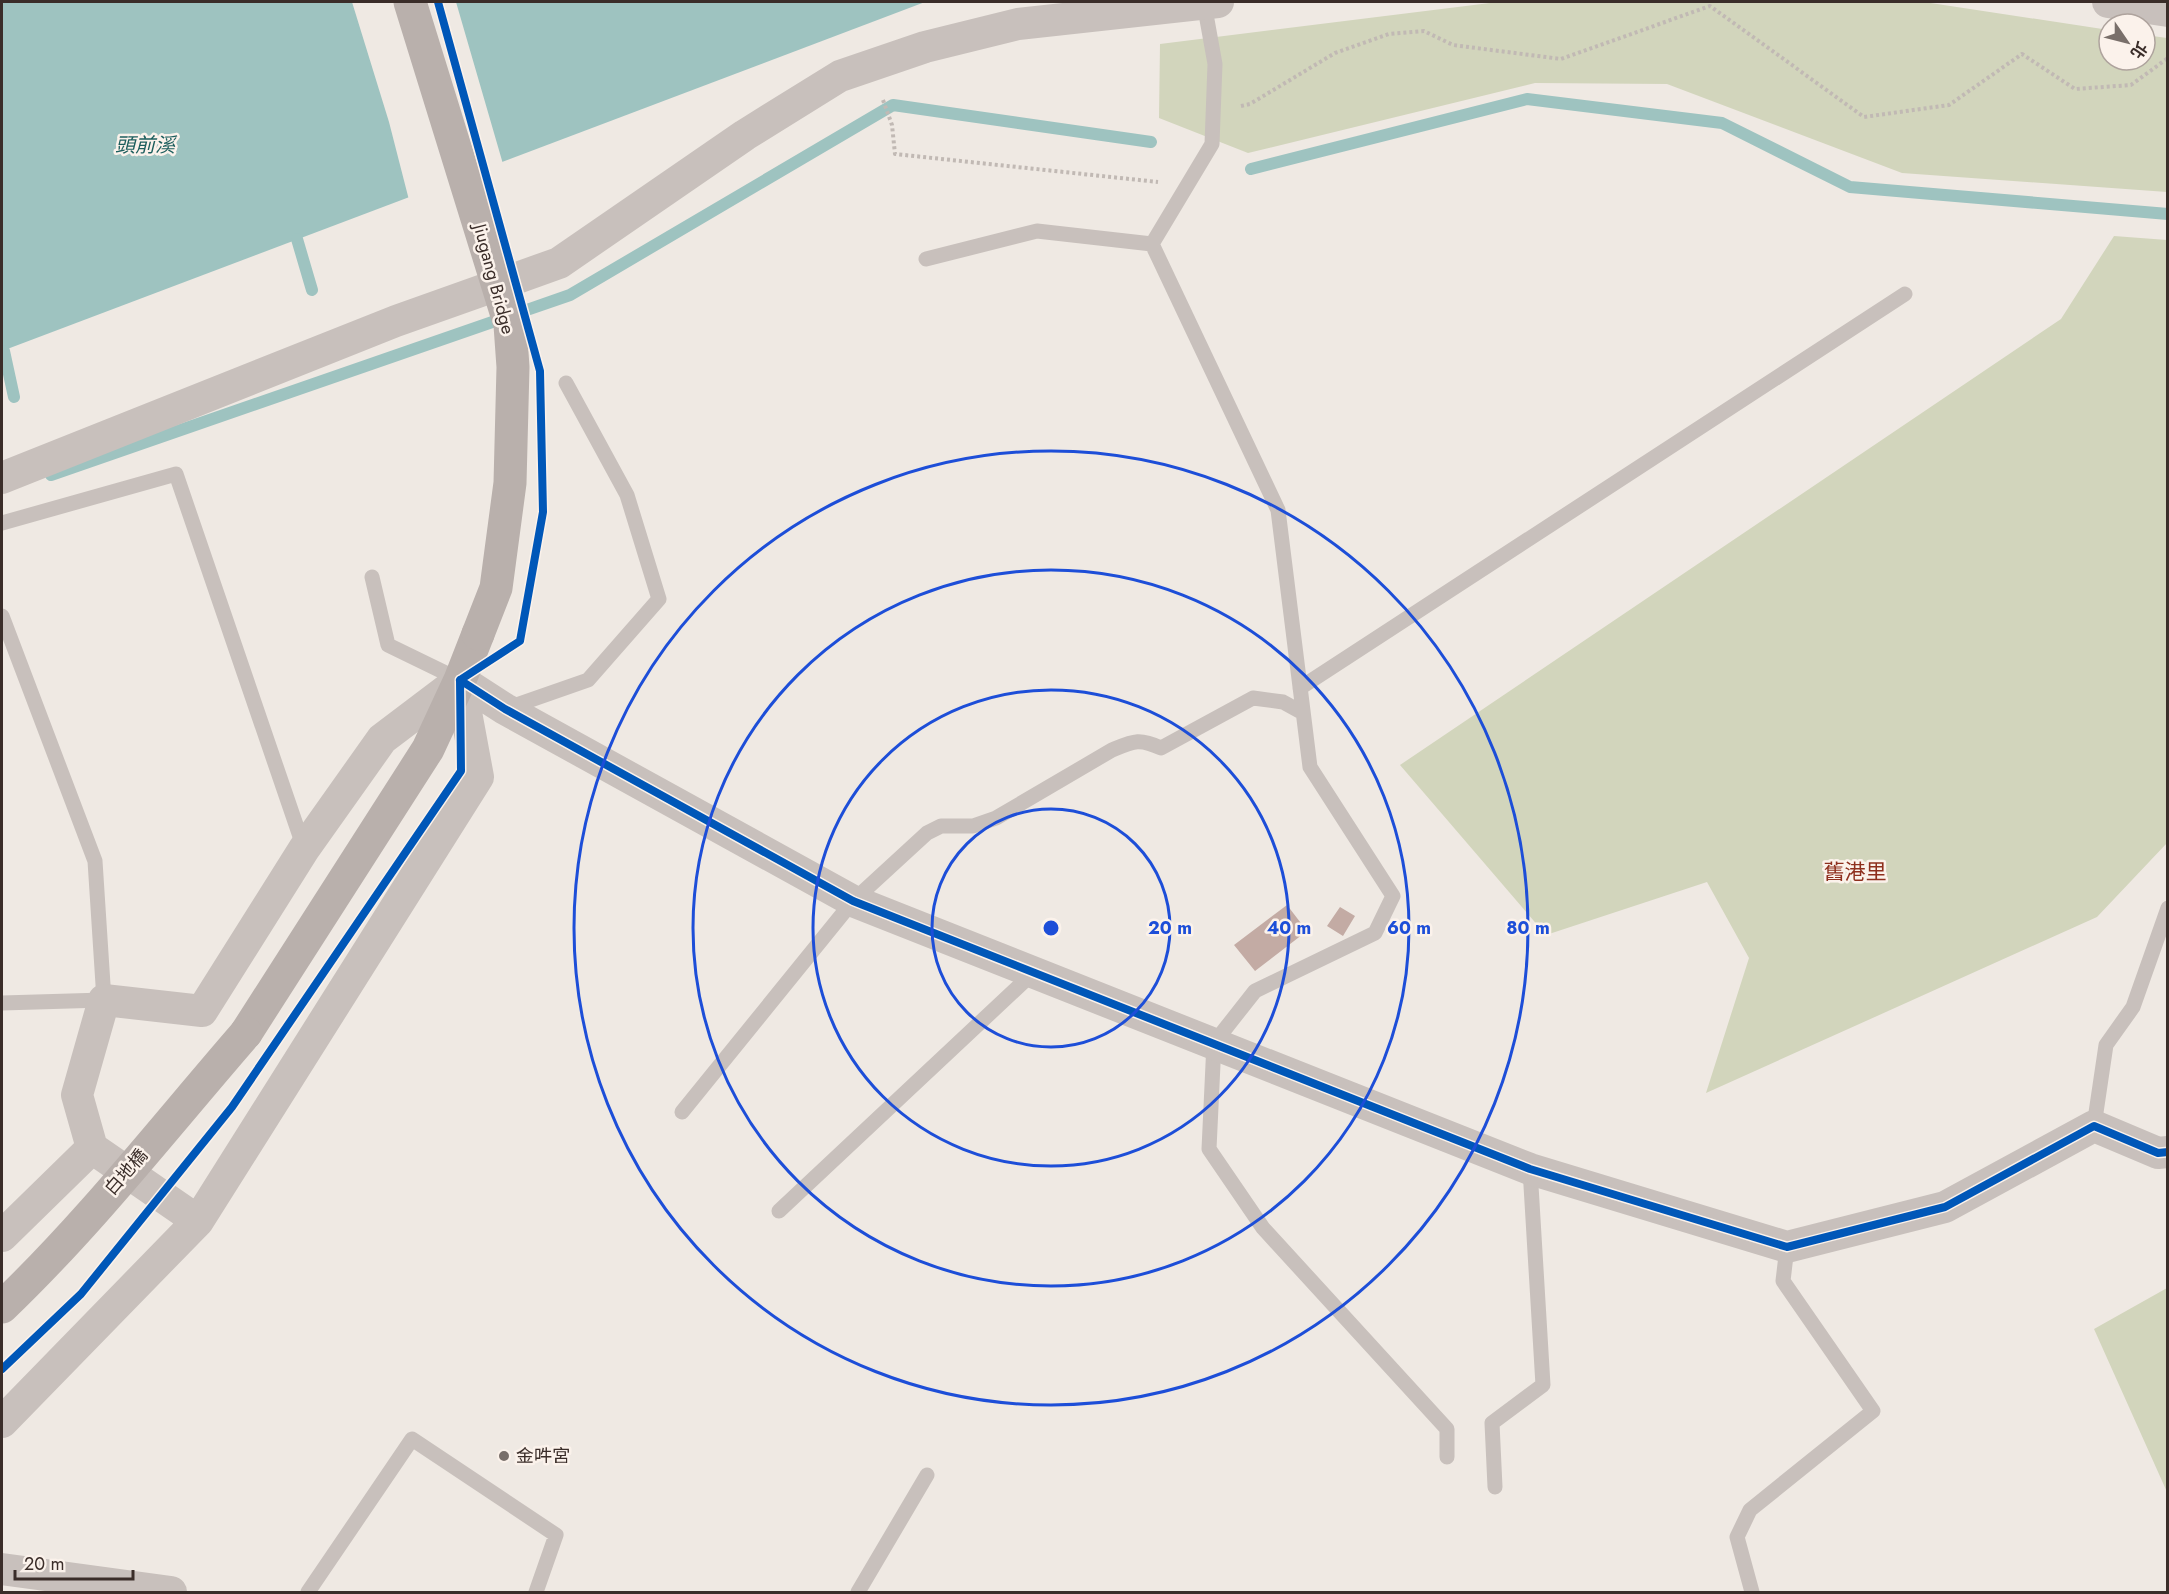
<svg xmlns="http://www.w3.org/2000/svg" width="2169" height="1594" viewBox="0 0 2169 1594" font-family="Jost,'Noto Sans TC',sans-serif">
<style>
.green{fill:#d2d5bc}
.water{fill:#9ec3c0}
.pier{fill:#efe9e3}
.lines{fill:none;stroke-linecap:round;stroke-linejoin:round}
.stream{stroke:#9ec3c0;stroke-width:12}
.building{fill:#c3aba4}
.path{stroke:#c1b9b4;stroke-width:4;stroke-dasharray:3 3;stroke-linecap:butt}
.service{stroke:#c8c0bc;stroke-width:15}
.minor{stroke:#c8c0bc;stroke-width:32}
.secondary{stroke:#b9b0ac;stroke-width:33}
.secondary-bridge{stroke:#b9b0ac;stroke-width:33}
.cycleway-casing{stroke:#fbf2eb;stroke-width:11}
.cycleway{stroke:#0057b8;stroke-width:8}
.ring{fill:none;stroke:#1d4ed8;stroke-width:3}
.poi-dot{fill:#796f6a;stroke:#fbf2eb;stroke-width:2}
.labels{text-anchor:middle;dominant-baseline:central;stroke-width:5;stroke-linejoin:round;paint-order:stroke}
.street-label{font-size:18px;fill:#3a2d29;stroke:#fbf2eb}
.poi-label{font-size:18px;fill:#3a2d29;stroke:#fbf2eb;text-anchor:start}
.water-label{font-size:20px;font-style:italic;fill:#1c5e5d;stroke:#fbf2eb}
.quarter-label{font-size:21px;fill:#8e2f1d;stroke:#fbf2eb}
.centre{fill:#1d4ed8;stroke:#fbf2eb;stroke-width:3}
.ring-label{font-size:18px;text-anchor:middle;font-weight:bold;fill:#1d4ed8;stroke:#fbf2eb;stroke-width:5;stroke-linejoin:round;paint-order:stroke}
</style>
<rect width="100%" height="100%" fill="#efe9e3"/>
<path class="green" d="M1498 2H1924L2109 30V60H2145V35L2167 38V192L1902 173 1667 84 1535 83 1248 153 1159 118 1160 44Z
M2114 236 2167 240V843L2097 917 1706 1093 1749 958 1707 882 1546 935 1400 765 2061 319Z
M2167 1288V1492L2094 1329Z"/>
<path class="water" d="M2 2H925L2 351Z"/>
<path class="pier" d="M352 2H456L503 164 409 200 389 122Z"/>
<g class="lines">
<path class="stream" d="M1251 169 1527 99 1722 123 1850 187 2168 214
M297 239 312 290
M4 351 14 397
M51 475 570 295 893 105 1151 142"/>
</g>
<path class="building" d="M1287 905 1307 931 1255 971 1234 945Z
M1340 907 1355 916 1343 936 1327 926Z"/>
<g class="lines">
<path class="path" d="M883 100 892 125 895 154 1158 182
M1241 106 1250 104 1335 53 1389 34 1424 31 1453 45 1561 59 1710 6 1864 117 1949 105 2022 54 2075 89 2131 85 2168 58"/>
<path class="service" d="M1204 3 1215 64 1212 144 1152 244 1278 510 1310 767 1393 896 1375 933 1255 991 1214 1043 1209 1149 1263 1228 1447 1429V1457
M926 259 1037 231 1152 244
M2 523 176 474 304 848
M372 577 388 645 460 680
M2 616 95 861 104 1000 2 1003
M1300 688 1905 294
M508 708 588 680 659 599 627 495 566 383
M682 1112 853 901 927 833 941 826H973L996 818 1112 750C1134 741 1139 738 1161 748L1253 698 1283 702 1303 713
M2094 1126 2106 1045 2133 1007 2168 908
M779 1211 1034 972
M1495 1487 1492 1423 1543 1385 1530 1169
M308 1592 412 1439 556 1535 536 1592
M858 1592 927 1475
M1752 1592 1737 1537 1750 1510 1873 1411 1783 1281 1787 1247"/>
<path class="minor" d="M2108 2 2168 11
M2 478 396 321 559 263 745 135 840 76 925 47 1018 24 1218 2
M460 680 505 709 853 901 1530 1169 1787 1247 1945 1207 2094 1126 2158 1153 2168 1152
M460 680 478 777 198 1221 92 1148 77 1095 104 1000 202 1011 304 849 382 739Z
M2 1236 92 1148
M2 1422 198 1221
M2 1569 171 1592"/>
<path class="secondary" d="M246 1033 428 749 460 680 478 634"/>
<path class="secondary-bridge" d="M410 2 510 325 513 367 510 483 496 588 478 634
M2 1307C90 1223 166 1125 246 1033"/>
<g class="cycleway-casing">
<path id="cycleway" d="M460 680 505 709 853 901 1530 1169 1787 1247 1945 1207 2094 1126 2158 1153 2168 1152
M2 1369 81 1294 232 1107 461 771 460 680 520 641 543 512 540 371 438 2"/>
</g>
<use href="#cycleway" class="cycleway"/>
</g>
<g class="ring">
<circle cx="1051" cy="928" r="119"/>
<circle cx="1051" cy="928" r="238"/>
<circle cx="1051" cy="928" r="358"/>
<circle cx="1051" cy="928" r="477"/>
</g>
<circle class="poi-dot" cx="504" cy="1456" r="6"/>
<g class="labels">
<g class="street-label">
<text transform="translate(494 279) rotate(75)">Jiugang Bridge</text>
<text transform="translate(126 1172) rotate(-49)">白地橋</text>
</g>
<g class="poi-label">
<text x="516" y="1456">金吽宮</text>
</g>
<g class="water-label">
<text x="145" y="145">頭前溪</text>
</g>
<g class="quarter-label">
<text x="1855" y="872">舊港里</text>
</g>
</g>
<circle cx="1051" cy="928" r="9" class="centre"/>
<g class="ring-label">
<text x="1170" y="934">20 m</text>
<text x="1289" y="934">40 m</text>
<text x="1409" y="934">60 m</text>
<text x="1528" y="934">80 m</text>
</g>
<rect width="2169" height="1594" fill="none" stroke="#3a2d29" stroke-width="6"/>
<g transform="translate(2127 42) rotate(125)"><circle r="28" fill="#fbf2eb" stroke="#aea39d" stroke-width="1.5"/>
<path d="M0-4.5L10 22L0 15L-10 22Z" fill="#796f6a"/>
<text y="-9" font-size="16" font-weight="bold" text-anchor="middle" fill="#3a2d29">北</text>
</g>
<path d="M15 1570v9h118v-9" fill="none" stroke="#3a2d29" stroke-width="3"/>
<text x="24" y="1570" font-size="18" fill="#3a2d29" stroke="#fbf2eb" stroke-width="4.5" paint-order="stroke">20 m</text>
</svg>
